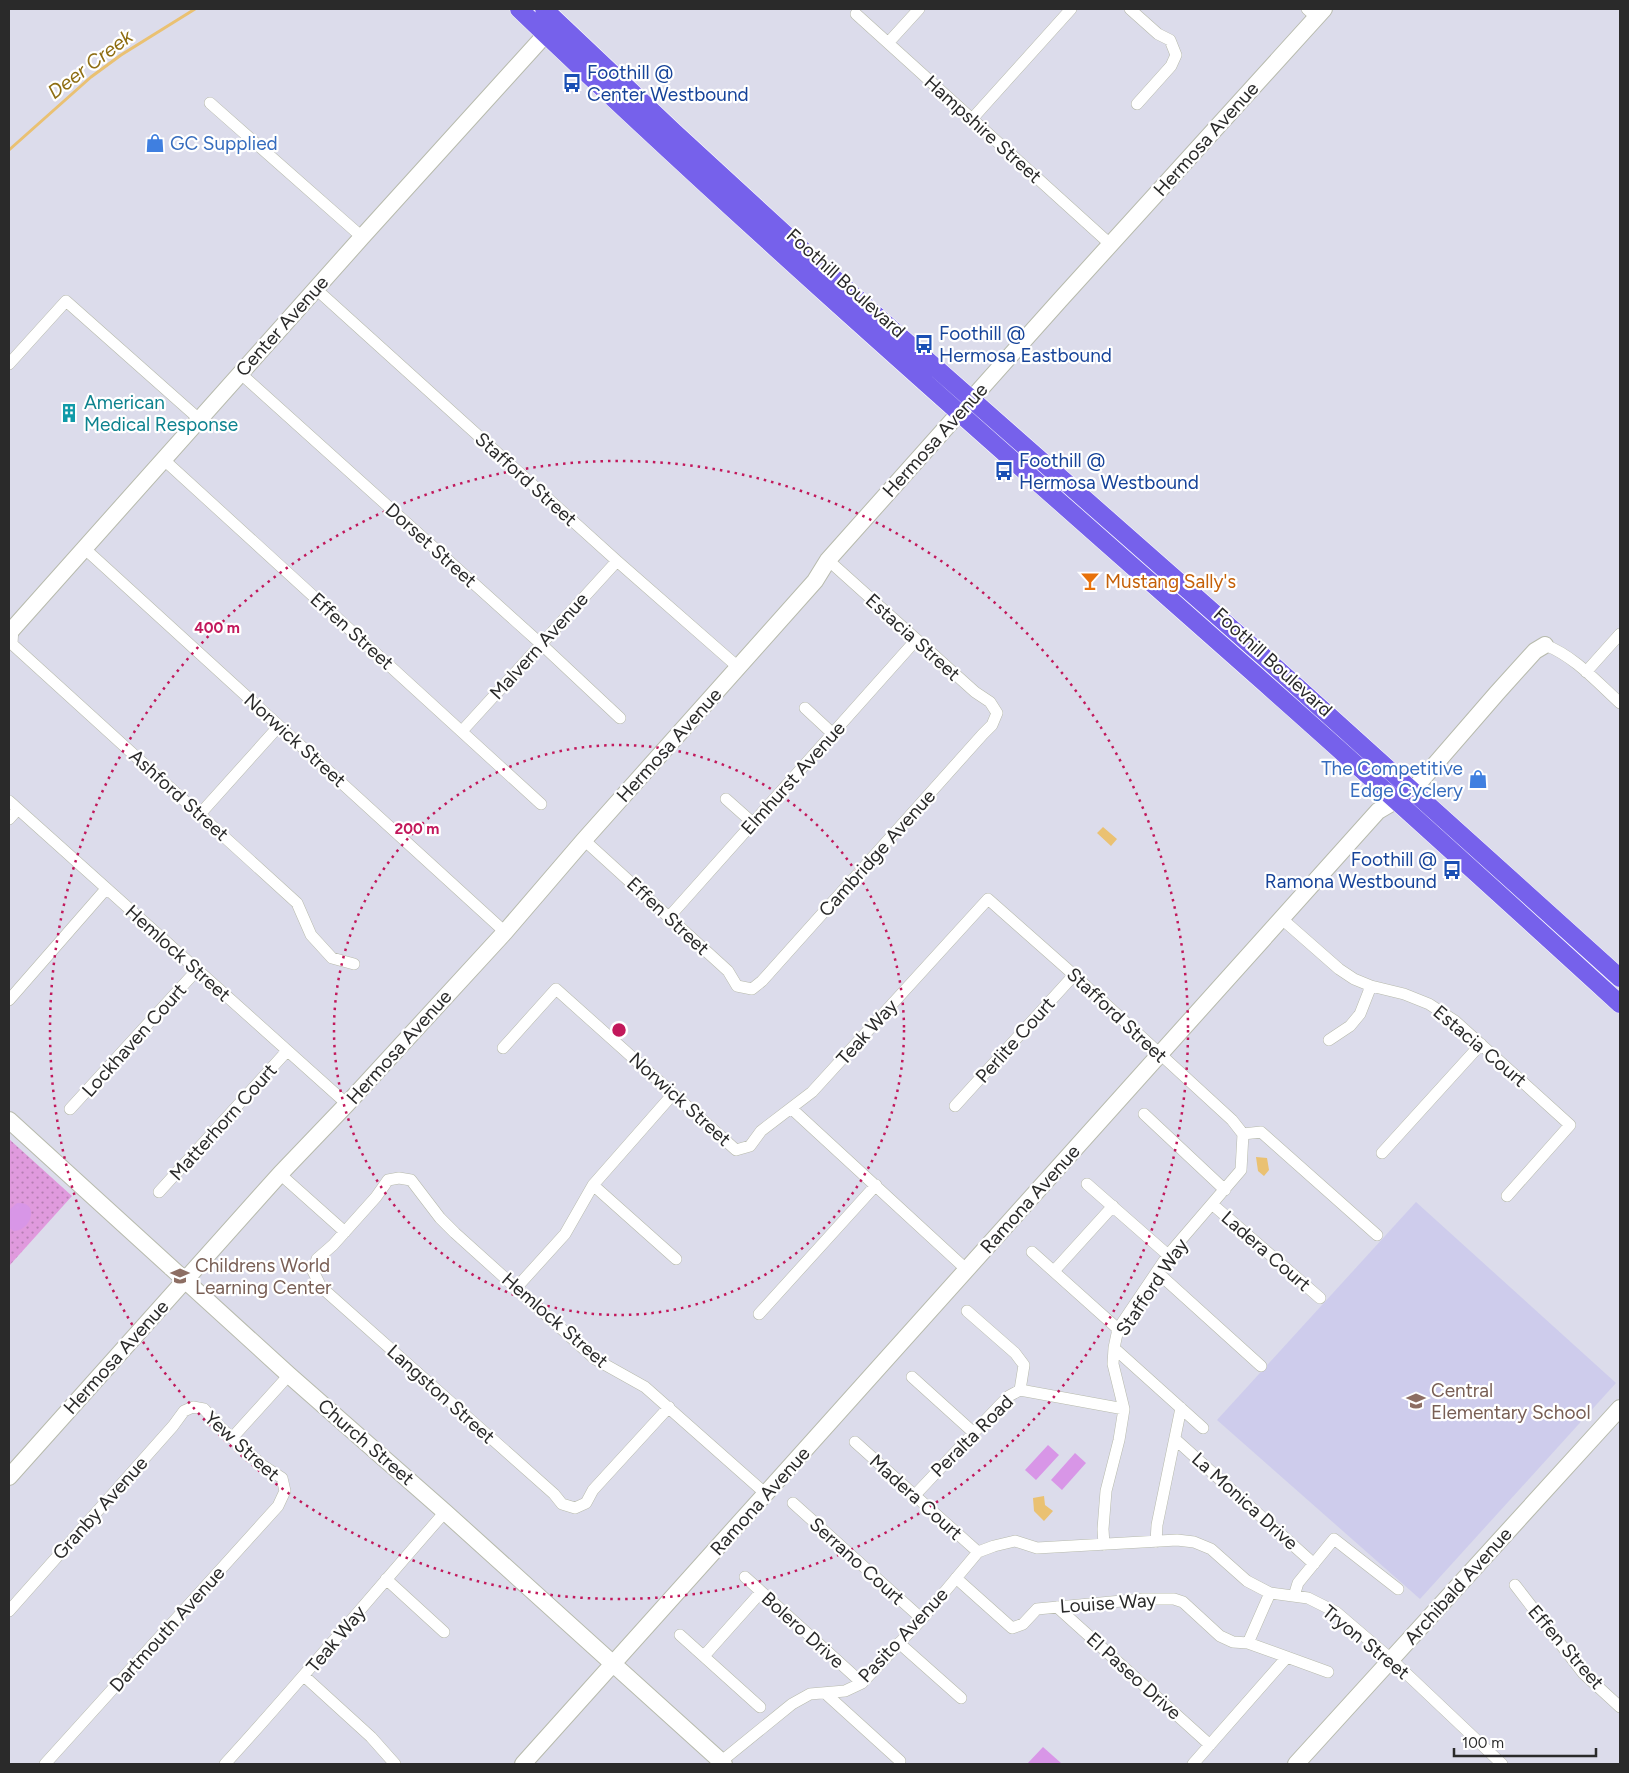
<svg xmlns="http://www.w3.org/2000/svg" width="1629" height="1773" viewBox="0 0 1629 1773" font-family="Figtree,sans-serif">
<style>
.education{fill:#ceccec}
.park{fill:url(#park-dots)}
.pitch{fill:#d896e7}
.water{fill:#eac172}
.lines{fill:none;stroke-linecap:round;stroke-linejoin:round}
.stream{stroke:#eac172;stroke-width:3}
.street-casing{stroke:#b7baac;stroke-width:12}
.secondary-casing{stroke:#b7baac;stroke-width:18}
.primary-casing{stroke:#fff;stroke-width:19}
.street{stroke:#fff;stroke-width:11}
.secondary{stroke:#fff;stroke-width:16}
.primary{stroke:#7661eb;stroke-width:18}
.ring{fill:none;stroke:#c2185b;stroke-width:2.5;stroke-dasharray:2.5 5}
.labels{text-anchor:middle;dominant-baseline:central;stroke-width:4.5;stroke-linejoin:round;paint-order:stroke}
.transit-label{font-size:19px;fill:#164399;stroke:#fff;text-anchor:start}
.street-label{font-size:19px;fill:#2a2a2a;stroke:#fff}
.shop-label{font-size:19px;fill:#366cbe;stroke:#fff;text-anchor:start}
.culture-label{font-size:19px;fill:#0d838f;stroke:#fff;text-anchor:start}
.food-label{font-size:19px;fill:#c56008;stroke:#fff;text-anchor:start}
.education-label{font-size:19px;fill:#785e54;stroke:#fff;text-anchor:start}
.water-label{font-size:20px;font-style:italic;fill:#8e6d12;stroke:#fff}
.centre{fill:#c2185b;stroke:#fff;stroke-width:2.5}
.ring-label{font-size:15px;text-anchor:middle;font-weight:bold;fill:#c2185b;stroke:#fff;stroke-width:4.5;stroke-linejoin:round;paint-order:stroke}
</style>
<defs>
<pattern id="park-dots" width="8" height="8" patternUnits="userSpaceOnUse" patternTransform="scale(1.25)"><rect width="8" height="8" fill="#e09add"/><path d="M2 2h.1M6 6h.1" fill="none" stroke="#b67eb3" stroke-width="1.8" stroke-linecap="round"/></pattern>
</defs>
<rect width="100%" height="100%" fill="#dcdceb"/>
<path class="education" d="M1416 1202 1616 1383 1420 1599 1217 1420Z"/>
<path class="park" d="M9 1139 72 1196 9 1266Z"/>
<path class="pitch" d="M17 1203C40 1201 32 1230 14 1231L9 1228V1210Z
M1048 1445 1059 1455 1036 1480 1025 1470Z
M1075 1453 1086 1463 1062 1490 1051 1480Z
M1043 1747 1061 1763 1060 1764H1027Z"/>
<path class="water" d="M1103 827 1117 839 1111 846 1097 833Z
M1256 1157 1267 1158 1269 1170 1264 1176 1258 1171Z
M1044 1496 1045 1505 1053 1511 1044 1521 1034 1511 1033 1498Z"/>
<g class="lines">
<path class="stream" d="M9 150 91 77 121 55 195 9"/>
<g class="street-casing">
<path id="street" d="M1130 9 1158 34 1170 40 1176 55 1171 66 1137 104
M1307 9 1316 17
M856 14 1110 244
M888 43 919 9
M210 103 362 237
M972 119 1071 9
M316 289 617 561 738 667
M9 364 66 301 199 419
M240 373 541 644 620 718
M163 459 541 804
M84 548 505 932
M13 627 12 644 297 903 311 935 332 958 354 964
M1545 645C1574 656 1597 682 1620 703
M1586 672 1620 634
M805 708 833 734
M462 731 617 561
M726 799 753 823
M9 801 347 1104
M200 814 279 726
M9 819 18 809
M584 840 728 971 737 986 752 989 762 981 983 734 992 725 997 713 990 702 975 692 828 560
M669 917 916 640
M1282 919 1339 969 1354 979 1371 986 1404 994 1429 1004 1455 1021 1570 1125 1507 1196
M9 1000 106 889
M1329 1040 1350 1026 1360 1014 1371 986
M503 1048 556 989 736 1150 750 1146 761 1131 812 1092 988 899 1074 975 1232 1120 1243 1134
M955 1106 1074 975
M70 1109 197 970
M792 1109 967 1270
M1144 1114 1225 1190
M1243 1134 1261 1132 1377 1235
M1382 1153 1481 1044
M280 1174 345 1232
M1087 1184 1168 1255
M593 1185 676 1259
M159 1192 287 1051
M1212 1204 1320 1298
M1032 1252 1118 1329
M1054 1271 1113 1206
M1157 1272 1261 1366
M517 1287 565 1234 593 1185 673 1094
M967 1311 1015 1353 1024 1365 1020 1390
M759 1314 876 1185
M1114 1348 1203 1428
M912 1377 974 1433
M669 1407 593 1490 586 1503 575 1508 562 1504 554 1494 321 1287 313 1271 317 1259 333 1245 376 1197 388 1180 399 1178 411 1180 440 1218 455 1233 595 1359 645 1387 766 1494
M232 1438 289 1375
M1175 1439 1314 1564
M855 1442 978 1552
M915 1495 997 1408 1009 1396 1020 1390 1124 1409
M793 1503 922 1619
M1156 1542 1157 1525 1181 1408
M1104 1545 1103 1529 1106 1491 1119 1440 1124 1409 1113 1364 1114 1348 1118 1329 1168 1255 1241 1170 1243 1134
M745 1577 862 1683
M956 1578 1012 1628 1023 1624 1037 1609 1143 1599H1174L1183 1602 1220 1636 1233 1642 1248 1643 1328 1672
M386 1579 444 1632
M1515 1585 1583 1673 1620 1707
M1294 1596 1298 1583 1334 1539 1398 1589
M1057 1607 1210 1745
M9 1611 173 1426 184 1411 193 1407 204 1409 221 1428 262 1465 282 1478 285 1491 278 1506 45 1764
M680 1635 760 1707
M899 1643 961 1698
M1248 1643 1270 1593
M704 1656 761 1592
M304 1676 371 1737 395 1764
M825 1693 900 1761
M225 1764C300 1682 371 1596 445 1512
M718 1764 792 1704 810 1694 845 1691 862 1683 922 1619 978 1552 994 1546 1015 1541 1037 1548 1177 1540 1194 1542 1211 1549 1247 1581 1270 1593 1308 1598 1336 1612 1391 1659 1502 1764
M1193 1764 1287 1657"/>
</g>
<g class="secondary-casing">
<path id="secondary" d="M9 633 362 237 555 24
M9 1120 289 1375 445 1512 724 1764
M9 1477 280 1174 347 1104 505 932 584 840 815 581 828 560 1060 300 1324 9
M523 1764 1378 811 1412 791 1497 693 1535 651 1545 645
M1296 1764 1620 1408"/>
</g>
<g class="primary-casing">
<path id="primary" d="M519 9C765 245 1022 468 1277 694 1392 796 1506 900 1620 1004
M544 9 674 132 810 257 1264 657 1620 978"/>
</g>
<use href="#street" class="street"/>
<use href="#secondary" class="secondary"/>
<use href="#primary" class="primary"/>
</g>
<g class="ring">
<circle cx="619" cy="1030" r="285"/>
<circle cx="619" cy="1030" r="569"/>
</g>
<defs>
<g id="bus-bare" transform="scale(1.5)"><path d="M-5-6H5V4H4V6H2V4H-2V6H-4V4H-5ZM-3.5-4V0h7V-4ZM-3.5 1.2v1.5H-2V1.2ZM2 1.2v1.5H3.5V1.2Z" fill="#1a4fb4" stroke="#fff" stroke-width="2.5" paint-order="stroke"/></g>
<g id="shop-bare" transform="scale(1.5)"><path d="M-5-2.5h2.3a2.7 3.5 0 0 1 5.4 0H5L5.5 6h-11ZM-1.5-2.5h3a1.5 2.3 0 0 0-3 0Z" fill="#3f7fe0" stroke="#fff" stroke-width="2.5" paint-order="stroke"/></g>
<g id="building-bare" transform="scale(1.5)"><path d="M-4-6H4V6H1V3H-1V6H-4ZM-2.5-4.3h1.7v1.8h-1.7ZM.8-4.3h1.7v1.8H.8ZM-2.5-1h1.7V.8h-1.7ZM.8-1h1.7V.8H.8Z" fill="#0f9aa8" stroke="#fff" stroke-width="2.5" paint-order="stroke"/></g>
<g id="bar-bare" transform="scale(1.5)"><path d="M-6-5H6L.8 .8V4.5H3.5V6h-7V4.5H-.8V.8Z" fill="#e8710a" stroke="#fff" stroke-width="2.5" paint-order="stroke"/></g>
<g id="school-bare" transform="scale(1.5)"><path d="M0-5L7-2L0 1L-7-2ZM-4 1L0 2.5L4 1V4Q0 6-4 4Z" fill="#8d6e63" stroke="#fff" stroke-width="2.5" paint-order="stroke"/></g>
</defs>
<g fill-rule="evenodd">
<use href="#bus-bare" x="572" y="83"/>
<use href="#shop-bare" x="155" y="143"/>
<use href="#bus-bare" x="924" y="344"/>
<use href="#building-bare" x="69" y="413"/>
<use href="#bus-bare" x="1004" y="471"/>
<use href="#bar-bare" x="1090" y="581"/>
<use href="#shop-bare" x="1478" y="779"/>
<use href="#bus-bare" x="1452" y="870"/>
<use href="#school-bare" x="180" y="1276"/>
<use href="#school-bare" x="1416" y="1401"/>
</g>
<g class="labels">
<g class="transit-label">
<text x="587" y="72">Foothill @<tspan x="587" dy="22">Center Westbound</tspan></text>
<text x="939" y="333">Foothill @<tspan x="939" dy="22">Hermosa Eastbound</tspan></text>
<text x="1019" y="460">Foothill @<tspan x="1019" dy="22">Hermosa Westbound</tspan></text>
<text x="1437" y="859" text-anchor="end">Foothill @<tspan x="1437" dy="22">Ramona Westbound</tspan></text>
</g>
<g class="street-label">
<text transform="translate(983 129) rotate(42)">Hampshire Street</text>
<text transform="translate(1206 139) rotate(-48)">Hermosa Avenue</text>
<text transform="translate(846 283) rotate(42)">Foothill Boulevard</text>
<text transform="translate(282 326) rotate(-48)">Center Avenue</text>
<text transform="translate(935 440) rotate(-48)">Hermosa Avenue</text>
<text transform="translate(526 479) rotate(42)">Stafford Street</text>
<text transform="translate(431 545) rotate(42)">Dorset Street</text>
<text transform="translate(352 631) rotate(42)">Effen Street</text>
<text transform="translate(913 637) rotate(42)">Estacia Street</text>
<text transform="translate(539 646) rotate(-48)">Malvern Avenue</text>
<text transform="translate(1273 662) rotate(42)">Foothill Boulevard</text>
<text transform="translate(295 740) rotate(42)">Norwick Street</text>
<text transform="translate(669 745) rotate(-48)">Hermosa Avenue</text>
<text transform="translate(793 778) rotate(-48)">Elmhurst Avenue</text>
<text transform="translate(179 795) rotate(42)">Ashford Street</text>
<text transform="translate(877 853) rotate(-48)">Cambridge Avenue</text>
<text transform="translate(668 916) rotate(43)">Effen Street</text>
<text transform="translate(178 953) rotate(42)">Hemlock Street</text>
<text transform="translate(1117 1015) rotate(43)">Stafford Street</text>
<text transform="translate(867 1032) rotate(-48)">Teak Way</text>
<text transform="translate(134 1040) rotate(-48)">Lockhaven Court</text>
<text transform="translate(1015 1040) rotate(-48)">Perlite Court</text>
<text transform="translate(1480 1046) rotate(40)">Estacia Court</text>
<text transform="translate(399 1047) rotate(-48)">Hermosa Avenue</text>
<text transform="translate(680 1099) rotate(42)">Norwick Street</text>
<text transform="translate(223 1122) rotate(-48)">Matterhorn Court</text>
<text transform="translate(1030 1199) rotate(-48)">Ramona Avenue</text>
<text transform="translate(1266 1251) rotate(41)">Ladera Court</text>
<text transform="translate(1152 1287) rotate(-56)">Stafford Way</text>
<text transform="translate(555 1320) rotate(41)">Hemlock Street</text>
<text transform="translate(116 1357) rotate(-48)">Hermosa Avenue</text>
<text transform="translate(441 1394) rotate(42)">Langston Street</text>
<text transform="translate(972 1436) rotate(-45)">Peralta Road</text>
<text transform="translate(366 1442) rotate(41)">Church Street</text>
<text transform="translate(242 1446) rotate(42)">Yew Street</text>
<text transform="translate(916 1497) rotate(42)">Madera Court</text>
<text transform="translate(760 1501) rotate(-48)">Ramona Avenue</text>
<text transform="translate(1245 1501) rotate(42)">La Monica Drive</text>
<text transform="translate(100 1508) rotate(-48)">Granby Avenue</text>
<text transform="translate(857 1561) rotate(42)">Serrano Court</text>
<text transform="translate(1458 1586) rotate(-48)">Archibald Avenue</text>
<text transform="translate(1108 1603) rotate(-4)">Louise Way</text>
<text transform="translate(167 1629) rotate(-48)">Dartmouth Avenue</text>
<text transform="translate(803 1630) rotate(42)">Bolero Drive</text>
<text transform="translate(903 1635) rotate(-47)">Pasito Avenue</text>
<text transform="translate(336 1639) rotate(-50)">Teak Way</text>
<text transform="translate(1366 1642) rotate(39)">Tryon Street</text>
<text transform="translate(1566 1647) rotate(49)">Effen Street</text>
<text transform="translate(1134 1676) rotate(42)">El Paseo Drive</text>
</g>
<g class="shop-label">
<text x="170" y="143">GC Supplied</text>
<text x="1463" y="768" text-anchor="end">The Competitive<tspan x="1463" dy="22">Edge Cyclery</tspan></text>
</g>
<g class="culture-label">
<text x="84" y="402">American<tspan x="84" dy="22">Medical Response</tspan></text>
</g>
<g class="food-label">
<text x="1105" y="581">Mustang Sally's</text>
</g>
<g class="education-label">
<text x="195" y="1265">Childrens World<tspan x="195" dy="22">Learning Center</tspan></text>
<text x="1431" y="1390">Central<tspan x="1431" dy="22">Elementary School</tspan></text>
</g>
<g class="water-label">
<text transform="translate(90 64) rotate(-37)">Deer Creek</text>
</g>
</g>
<circle cx="619" cy="1030" r="8" class="centre"/>
<g class="ring-label">
<text x="217" y="633">400 m</text>
<text x="417" y="834">200 m</text>
</g>
<rect width="1629" height="1773" fill="none" stroke="#2a2a2a" stroke-width="20"/>
<path d="M1454 1748v8h142v-8" fill="none" stroke="#2a2a2a" stroke-width="2.5"/>
<text x="1462" y="1748" font-size="15" fill="#2a2a2a" stroke="#ffffff" stroke-width="4" paint-order="stroke">100 m</text>
</svg>
